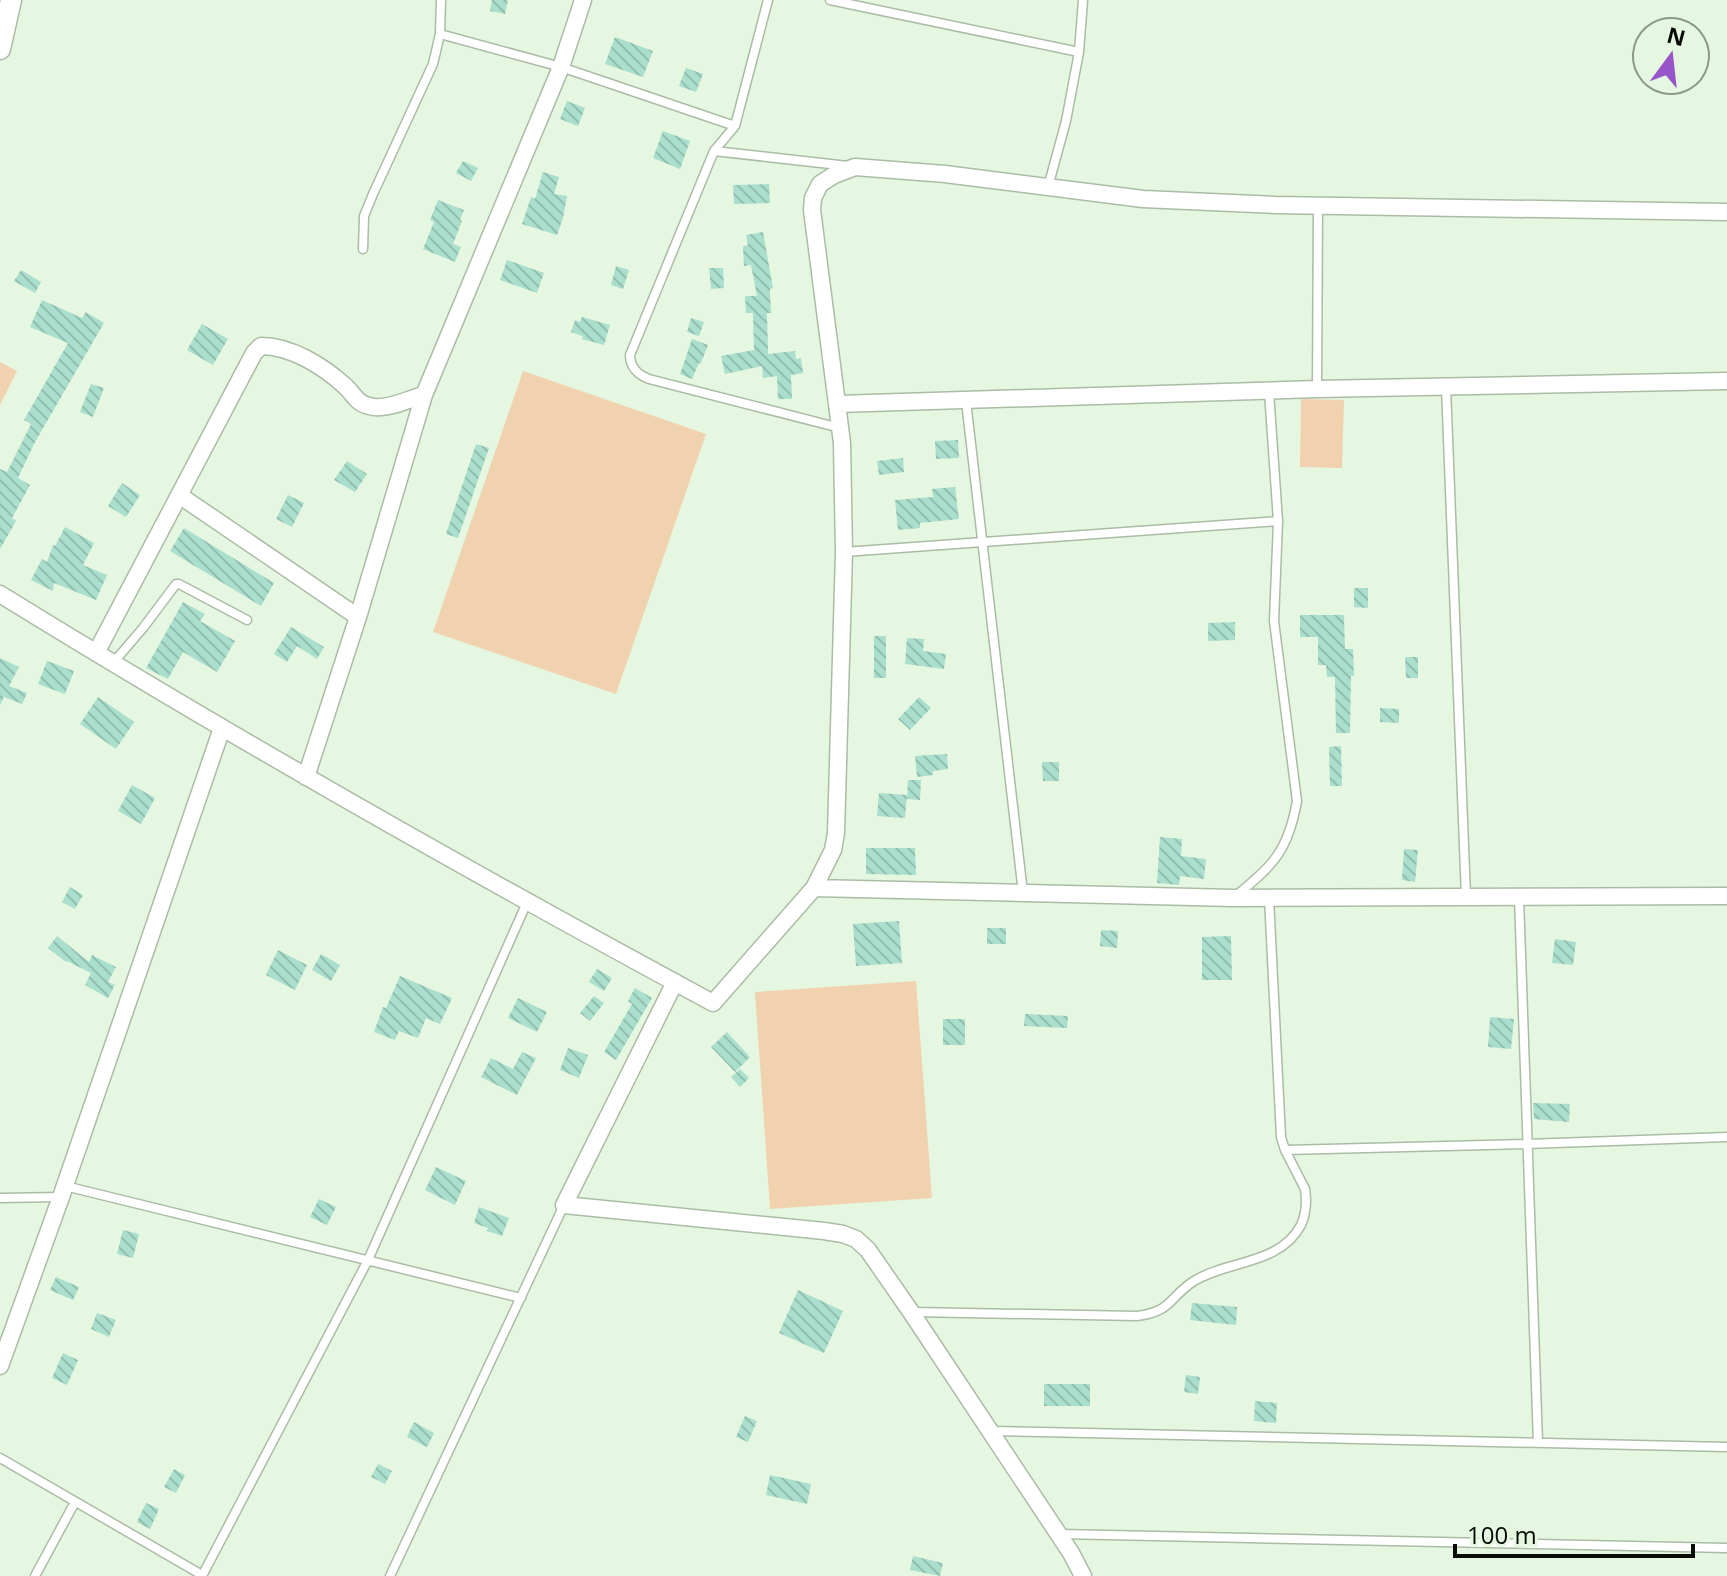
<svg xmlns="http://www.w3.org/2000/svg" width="1727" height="1576" viewBox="0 0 1727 1576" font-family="'Open Sans',sans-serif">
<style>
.pitch{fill:#f1d2af}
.building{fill:url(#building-back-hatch)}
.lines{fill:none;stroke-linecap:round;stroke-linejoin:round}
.service-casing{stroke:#abbca6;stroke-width:11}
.minor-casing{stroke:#abbca6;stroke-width:19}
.tertiary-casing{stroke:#abbca6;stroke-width:23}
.service{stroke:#fff;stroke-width:8}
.minor{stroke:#fff;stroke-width:16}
.tertiary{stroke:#fff;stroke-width:20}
</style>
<defs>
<pattern id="building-back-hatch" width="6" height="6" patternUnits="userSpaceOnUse" patternTransform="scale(2)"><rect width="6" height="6" fill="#aadfce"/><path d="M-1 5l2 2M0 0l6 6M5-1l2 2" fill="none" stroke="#91beaf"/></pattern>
</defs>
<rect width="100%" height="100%" fill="#e5f7e0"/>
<path class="pitch" d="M0 362 17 371 0 405Z
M523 371 706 434 616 694 433 632Z
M1301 399 1344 400 1342 468 1300 467Z
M916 981 932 1198 770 1209 755 992Z"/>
<path class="building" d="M492 0H508L505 14 490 11Z
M615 37 653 51 643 77 605 64Z
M686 68 703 74 696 92 679 86Z
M567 101 585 108 578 126 560 119Z
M663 131 690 141 680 169 653 158Z
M463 161 478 168 471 181 456 173Z
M543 172 559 177 554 194 567 196 563 218 557 235 522 224 531 197 535 199Z
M769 184 770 203 734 204 733 185Z
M438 200 464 210 460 220 462 221 453 244 461 247 455 262 423 249 434 222 430 220Z
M763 232 773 288 770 289 771 313H767L768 354 795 351 796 359 801 358 803 373 791 375 792 399H778L777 376 763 378 762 366 725 374 721 356 754 350 753 313H746L745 296H757L751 265 744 266 743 246 748 245 746 235Z
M507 260 544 273 537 293 500 280Z
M616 266 629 270 623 289 611 285Z
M709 268H723L724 288 711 289Z
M21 270 41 282 35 293 14 281Z
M42 300 82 318 86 312 104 323 35 442 18 478 30 485 12 518 16 521 0 549V469L7 472 31 424 24 420 68 343 30 327Z
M582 317 610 325 604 345 582 339 583 336 571 332 575 320 580 322Z
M691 318 704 322 699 336 687 332Z
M202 324 228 339 213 365 187 350Z
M692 339 708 345 701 363H699L692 379 680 374Z
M91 384 104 388 93 417 80 412Z
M958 440 959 458 936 459 935 441Z
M476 444 489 448 458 538 446 534Z
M903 458 904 472 879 475 877 461Z
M347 461 367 474 355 492 334 480Z
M122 483 140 495 126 517 108 506Z
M955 487 959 519 920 523V528L898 530 895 500 933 497 932 489Z
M288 495 304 503 292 527 276 519Z
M65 527 94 543 83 565 107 575 96 600 54 583 53 591 31 580 42 559 47 562 53 545 55 546Z
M184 528 274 583 261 606 170 551Z
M1354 588H1368V608L1354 607Z
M183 602 205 614 200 621 235 641 217 672 183 652 168 679 146 668Z
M1300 615H1344L1345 649H1353L1354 676H1351L1350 733H1336L1335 677H1327L1326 665H1318V637H1300Z
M1235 622V640L1208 641V623Z
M291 627 324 647 317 659 297 646 287 662 274 654Z
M874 636H886V678H874Z
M907 638 924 639 923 651 946 654 944 669 905 664Z
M1405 657H1418V678H1406Z
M0 658 19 667 9 686 27 693 22 704 4 697 0 705Z
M47 661 74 671 65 694 38 684Z
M98 697 134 722 116 749 80 724Z
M919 697 931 708 910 730 898 719Z
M1380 708 1399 709V723L1380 722Z
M1341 746 1342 786H1330L1329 747Z
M947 754 948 769 933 771V775L917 777 915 756Z
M1042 762H1059V781H1043Z
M908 780H921L920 800 907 799Z
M132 785 155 798 141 824 118 811Z
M879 793 907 795 905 818 877 816Z
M1160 837 1182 839 1181 856 1206 859 1204 879 1180 876 1179 885 1157 883Z
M866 848H915L916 875 866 874Z
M1404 849 1418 850 1415 882 1402 880Z
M70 887 83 895 75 909 62 902Z
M899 921 902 963 856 966 853 924Z
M987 928H1006V944H987Z
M1101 930 1118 931 1117 948 1100 946Z
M57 936 89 962 92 955 116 967 108 982 115 985 108 998 85 985 91 973 67 961 66 962 48 948Z
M1231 936 1232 980H1202V937Z
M1555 939 1576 942 1573 965 1552 963Z
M278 950 307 965 295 990 266 975Z
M321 954 340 965 331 981 312 970Z
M597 969 612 978 604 991 589 982Z
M400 976 452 998 440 1024 426 1018 418 1038 399 1031 395 1040 374 1032 383 1007 386 1008Z
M635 988 652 998 616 1060 604 1052 632 1004 628 1001Z
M594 996 604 1003 590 1021 580 1013Z
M518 998 547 1012 537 1032 508 1018Z
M1025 1014 1068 1016 1067 1028 1024 1026Z
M1490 1017 1514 1019 1511 1049 1488 1047Z
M943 1019H965V1045H943Z
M727 1032 750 1057 735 1072 711 1047Z
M568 1048 588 1055 579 1078 560 1070Z
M522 1052 536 1058 517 1095 481 1077 491 1058 513 1069Z
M740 1069 749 1078 740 1087 731 1077Z
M1533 1103 1570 1104 1569 1122 1534 1119Z
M436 1167 466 1181 455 1205 425 1190Z
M319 1199 336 1207 327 1225 310 1217Z
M479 1207 509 1218 502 1236 487 1231 488 1228 474 1223Z
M123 1230 139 1234 133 1258 117 1254Z
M56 1277 79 1287 73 1300 50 1290Z
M798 1290 843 1311 824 1353 779 1333Z
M1192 1303 1237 1307 1236 1325 1190 1320Z
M97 1313 116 1320 109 1337 91 1329Z
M63 1353 78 1360 67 1385 52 1378Z
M1186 1375 1200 1377 1198 1394 1184 1392Z
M1044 1384H1090V1406H1044Z
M1255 1401 1277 1403 1276 1423 1254 1421Z
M745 1416 757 1421 748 1442 736 1437Z
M414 1422 434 1433 427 1447 407 1437Z
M378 1464 392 1471 385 1484 371 1477Z
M174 1469 185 1475 176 1493 164 1487Z
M770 1475 811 1484 807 1504 766 1495Z
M146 1503 159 1509 150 1529 137 1522Z
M913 1556 943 1563 940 1576 910 1570Z"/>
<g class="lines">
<g class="service-casing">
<path id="service" d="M768 0 735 126 714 151 630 355C630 367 638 375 649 379L840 428
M830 0 1079 52
M440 34 561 67 735 126
M714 151 848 166
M1048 187 1066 121 1079 52 1083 0
M363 249 364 216 373 194 433 64 440 34 441 0
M1446 387 1466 897
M1317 389 1318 206
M966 401 1023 893
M844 552 1278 521
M113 663 143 628 176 584H179L247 620
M1237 895C1274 864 1288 851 1297 801L1274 621 1278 521 1269 392
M1519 898 1538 1443
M1285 1150 1526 1144 1727 1137
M65 1186 521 1298
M0 1198 61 1197
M912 1312 1137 1316C1172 1312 1169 1297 1194 1281 1228 1260 1280 1265 1301 1225 1306 1214 1307 1202 1305 1189L1285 1150 1281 1137 1269 898
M992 1431 1727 1447
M0 1458 202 1575
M1060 1534 1727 1548
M35 1576 75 1502
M202 1576 368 1260 528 900
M390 1576 564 1205"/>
</g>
<g class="minor-casing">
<path id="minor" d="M838 404 1317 389 1727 381
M179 495 358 617
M0 594C233 738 472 873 713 1003L814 888 833 850 836 833 844 552 842 443 812 210 813 198 820 184 834 175 855 167 945 174 1143 199 1275 205 1727 212
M96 653 254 353 261 346C291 346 323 366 345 386 354 394 356 403 369 406 386 411 408 399 424 395
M306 777 358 617 424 395 561 67 583 0
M814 888 1234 898 1727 896
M675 982 564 1205 824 1231 843 1234 856 1239 868 1250 911 1312 1071 1553 1083 1576
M0 1366 61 1197 222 728"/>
</g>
<g class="tertiary-casing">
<path id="tertiary" d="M0 49 11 0"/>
</g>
<use href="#service" class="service"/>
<use href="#minor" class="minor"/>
<use href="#tertiary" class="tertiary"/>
</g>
<g transform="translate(1671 56) rotate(15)"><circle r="38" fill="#e5f7e0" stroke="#8c9989" stroke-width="2"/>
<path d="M0-6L14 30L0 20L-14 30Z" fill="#9855ca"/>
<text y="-12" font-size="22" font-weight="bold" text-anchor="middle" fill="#070d06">N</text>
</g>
<path d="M1455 1544v12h238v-12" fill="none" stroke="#070d06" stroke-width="4"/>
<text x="1467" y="1544" font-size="24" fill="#070d06" stroke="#e5f7e0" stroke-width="6" paint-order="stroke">100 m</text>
</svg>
